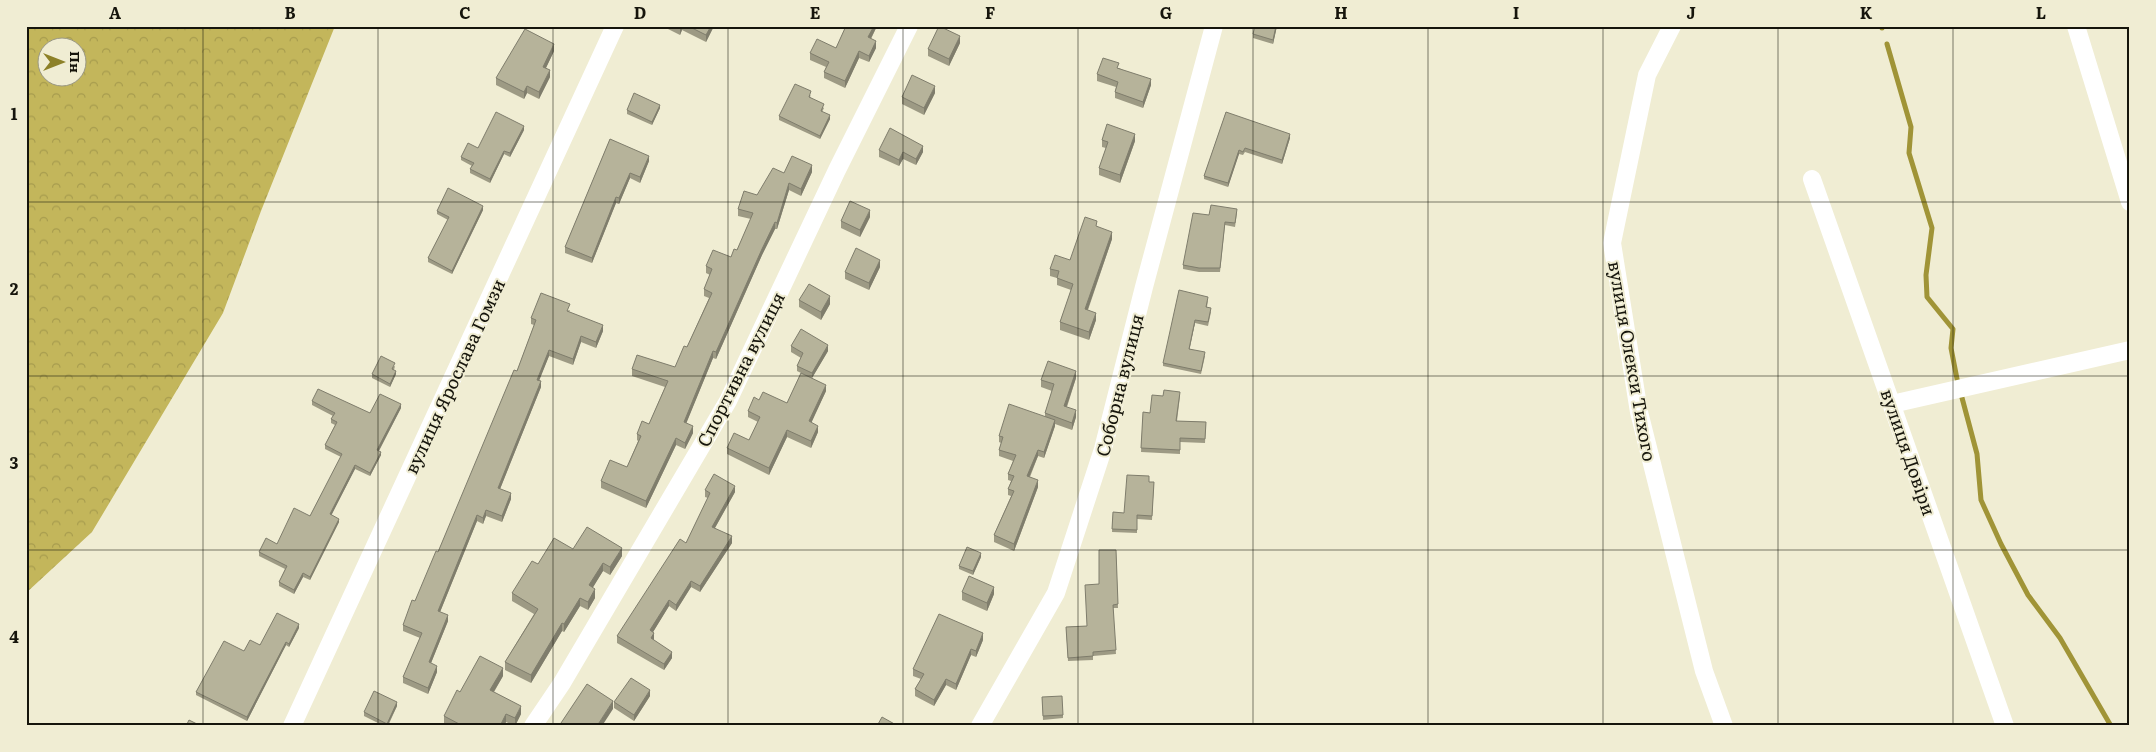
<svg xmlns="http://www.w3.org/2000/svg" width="2156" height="752" viewBox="0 0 2156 752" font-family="Literata,serif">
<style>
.forest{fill:url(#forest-crowns);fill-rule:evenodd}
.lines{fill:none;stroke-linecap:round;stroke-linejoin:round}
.stream{stroke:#a09437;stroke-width:5}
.minor{stroke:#fff;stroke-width:18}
.wall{fill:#9d9a84}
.shaded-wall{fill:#7f7d6c}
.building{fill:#b6b39a;stroke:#7f7d6c}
.grid{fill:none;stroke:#16150c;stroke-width:1;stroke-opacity:0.55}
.labels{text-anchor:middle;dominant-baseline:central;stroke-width:4;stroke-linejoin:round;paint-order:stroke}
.street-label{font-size:18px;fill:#16150c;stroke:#f0edd3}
.neatline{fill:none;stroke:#16150c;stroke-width:2}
.grid-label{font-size:16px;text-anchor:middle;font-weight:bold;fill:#16150c}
</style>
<defs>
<pattern id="forest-crowns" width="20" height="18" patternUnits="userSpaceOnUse" patternTransform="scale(1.25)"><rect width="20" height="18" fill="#c3b65b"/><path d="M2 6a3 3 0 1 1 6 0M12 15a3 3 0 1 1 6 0" fill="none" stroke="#a79c4e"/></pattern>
</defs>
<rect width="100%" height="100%" fill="#f0edd3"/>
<path class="forest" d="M26 26H335L261 211 223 313 92 532 26 593ZM48 48H78V78H48Z"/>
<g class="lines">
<path class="stream" d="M1882 26V28
M1887 44 1911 127 1909 153 1932 228 1926 275 1927 297 1953 329 1951 348 1958 384
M1961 394 1977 454 1981 500 2001 544 2028 595 2060 638 2111 726"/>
<path class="minor" d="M1672 26 1647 75 1612 243 1639 412 1704 671 1724 726
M2076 26 2130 202
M1812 179 2005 726
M1892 404 2130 350
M292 726 615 26
M533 726 562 683 728 401 837 170 909 26
M980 726 1056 593 1103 449 1144 287 1214 26"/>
</g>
<path class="wall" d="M662 26H714L706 42 682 30 680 35Z
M846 26H877L871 39 876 48 869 62 859 58 845 88 824 78V72L826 67 810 60V53L836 48Z
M1277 26 1273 44 1253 38V34Z
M960 43 949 66 928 56V49Z
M554 51 546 68 550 77 539 99 527 93 524 99 496 85V78Z
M1119 68 1151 85 1143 108 1115 98V92L1116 87 1097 81V74Z
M935 93 924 115 902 104V97Z
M811 95 810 97 824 108 822 112 830 119 820 139 779 120V116Z
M660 108 652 125 627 114V110Z
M1226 112 1290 138 1282 164 1245 152 1243 155 1239 154 1228 187 1204 179V176Z
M524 130 510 157 504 154 490 183 470 173V169L472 166 461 160V157L478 148Z
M610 139 649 161 640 183 630 178 619 204 616 203 592 263 565 253V247Z
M1102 140 1135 141 1120 183 1099 175V168L1106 148 1102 147Z
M879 150 923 152 916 165 903 159 899 166 879 157Z
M812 172 801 196 789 190 777 229H775L762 255 716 359 713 358 686 423 693 433 685 449 676 445 646 508 601 488V481L627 467 638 441 637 440V434L649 424 665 387 632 376V369L675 367 687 347 709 298 704 296V289L710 275 706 273V266L731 257 737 250 751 219 738 216V209L757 195 784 173Z
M483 210 452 274 428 262V258L448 220 437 214V211Z
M1237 213 1235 227 1225 225 1220 272H1199L1183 269V265L1209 215Z
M870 217 860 237 841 228V221Z
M1097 226 1112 239 1088 310 1096 320 1089 340 1060 330V322L1071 290 1057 285V278L1050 276V269L1070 260Z
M880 267 869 290 845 279V272Z
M799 300 830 304 821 320 799 307Z
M1208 300 1207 307 1211 312 1208 326 1195 323 1189 349 1205 356 1201 374 1163 366V363Z
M570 310 569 312 603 331 596 348 581 342 573 365 549 356 539 380 541 387 500 489 511 499 502 522 486 516 483 524 477 521 440 612 448 621 431 663 437 672 428 694 403 683V677L420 638 403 631V625L415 601 438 552 517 371 534 325 531 324V318Z
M791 346 828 351 812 378 826 391 811 422 818 432 811 448 787 437 769 475 727 454V448L749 440 758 422 748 417V411L759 400 787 403 801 373 797 371V366L801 358 791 352Z
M395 366 394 370 396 374 390 387 372 378V374Z
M1076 378 1067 407 1076 417 1072 430 1055 424V426L1044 458 1038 456 1030 477 1038 487 1014 551 994 542V535L1011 496 1008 495V489L1011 481 1008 480V474L1013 461 999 456V450L1001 443 999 442V436L1045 416V413L1052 391 1041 387V380Z
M1163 396H1180L1177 421 1206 422 1205 443 1180 442V454L1141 452 1143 412 1150 413Z
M312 401 370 413 401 408 379 451 381 455 370 476 355 469 331 515 339 522 310 580 303 577 294 594 279 586V582L285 569 259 556V552L277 544 310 516 341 457 325 449V445L335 425 331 423V419L333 416 312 405Z
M1149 482H1154L1152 520 1137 519V533L1112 532 1113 512 1124 513Z
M705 490 735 492 715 528 732 543 700 592 691 587 676 611 669 606 653 632 654 640 672 658 664 670 617 643V636L686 543 708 498 705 497Z
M573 549 622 556 610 575 603 571 592 588 595 598 588 610 580 606 564 632 562 631 531 683 505 670V662L534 614 512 601V593L538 564Z
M1116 550 1118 608H1113L1116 654 1093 656V660L1068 661 1066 627 1087 626 1099 584Z
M981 557 973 575 959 569V566Z
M962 592 994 594 987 611 962 600Z
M299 628 289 647 286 645 247 721 196 695V692L244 651Z
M983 640 976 657 971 655 956 690 946 685 934 706 915 696V689L921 679 913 676V669Z
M503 676 494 692 521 714 515 726 506 722 504 726H448L444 724V716L460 692Z
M650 696 634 721 614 708V702Z
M1042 697 1063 715V718L1043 720Z
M397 706 388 726H384L364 716V712Z"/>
<path class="shaded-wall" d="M681 26H682V30L680 35V28Z
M711 26H714L706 42V35Z
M874 26H877L868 44V37Z
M1276 26H1277L1273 44V40Z
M960 36V43L949 66V59Z
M876 41V48L869 62V56Z
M554 44V51L543 74V67Z
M859 51V58L845 88V81Z
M550 70V77L539 99V92Z
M1151 79V85L1143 108V102Z
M527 86V93L524 99V92Z
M935 86V93L924 115V108Z
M660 105V108L652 125V122Z
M830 115V119L820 139V136Z
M524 126V130L510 157V153Z
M1135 134V141L1120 183V175Z
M1290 134V138L1282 164V160Z
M923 146V152L916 165V159Z
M1239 150V154L1228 187V183Z
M504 151V154L490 183V179Z
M903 152V159L899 166V160Z
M649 156V161L640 183V177Z
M812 165V172L801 196V189Z
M630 173V178L619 204V198Z
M789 183V190L777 229V223Z
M616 197V203L592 263V258Z
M483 206V210L452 274V271Z
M870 210V217L860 237V230Z
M775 222V229L762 255 716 359V352L762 249Z
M1112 232V239L1085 317V309Z
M880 260V267L869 290V283Z
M830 296V304L821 320V312Z
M1096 313V320L1089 340V332Z
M1195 320V323L1189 352V349Z
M603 325V331L596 348V342Z
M581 336V342L573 365V359Z
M828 345V351L812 378V373Z
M549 350V356L537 386V380Z
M713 351V358L684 429V422Z
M396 371V374L390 387V384Z
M1076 371V378L1064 414V406Z
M541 381V387L498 494V488Z
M826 385V391L809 428V421Z
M401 404V408L377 454V450Z
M1076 410V417L1072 430V423Z
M1055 420V426L1044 458V452Z
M693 426V433L685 449V443Z
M818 426V432L811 448V441Z
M787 430V437L769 475V468Z
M676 438V445L646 508V501Z
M1038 450V456L1027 482V476Z
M381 452V455L370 476V473Z
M355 465V469L330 518V514Z
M1038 480V487L1014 551V544Z
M735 486V492L712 533V527Z
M511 493V499L502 522V516Z
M486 510V516L483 524V518Z
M477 515V521L438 617V611Z
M339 519V522L310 580V577Z
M732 536V543L700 592V586Z
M622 548V556L610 575V567Z
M981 553V557L973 575V571Z
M603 563V571L589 594V585Z
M303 573V577L294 594V590Z
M691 581V587L676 611V605Z
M994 587V594L987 611V603Z
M595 589V598L588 610V602Z
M580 598V606L564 632V624Z
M669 600V606L650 637V630Z
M448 615V621L429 668V662Z
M562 623V631L531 683V675Z
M299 624V628L289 647V644Z
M654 633V640L651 645V638Z
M983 633V640L976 657V651Z
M286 642V645L247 721V717Z
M971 649V655L956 690V684Z
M672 652V658L664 670V664Z
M437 666V672L428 694V688Z
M503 668V676L490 698V690Z
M946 679V685L934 706V700Z
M650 690V696L634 721V715Z
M613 701V709L602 726H597Z
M397 702V706L387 726V724Z
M521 706V714L515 726V718Z
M506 714V722L504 726H500Z"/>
<path class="building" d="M688 26H711L706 35Z
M846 26H874L868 37 876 41 869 56 859 51 845 81 824 72 829 62 810 53 817 39 836 48Z
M939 26 960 36 949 59 928 49Z
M1255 26H1276L1273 40 1253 34Z
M525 29 554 44 543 67 550 70 539 92 527 86 524 92 496 78Z
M1103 58 1119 63 1117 68 1151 79 1143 102 1115 92 1118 82 1097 74Z
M912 75 935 86 924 108 902 97Z
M795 84 811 91 809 97 824 104 821 111 830 115 820 136 779 116Z
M634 93 660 105 652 122 627 110Z
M496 112 524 126 510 153 504 151 490 179 470 169 474 163 461 157 468 143 478 148Z
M1226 112 1290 134 1282 160 1245 148 1243 152 1239 150 1228 183 1204 176Z
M1107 124 1135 134 1120 175 1099 168 1108 142 1102 140Z
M890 128 923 146 916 159 903 152 899 160 879 150Z
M610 139 649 156 640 177 630 173 619 198 616 197 592 258 565 247Z
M792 156 812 165 801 189 789 183 777 223 775 222 762 249 716 352 713 351 684 422 693 426 685 443 676 438 646 501 601 481 610 460 627 467 641 436 637 434 642 421 649 424 668 381 632 369 637 355 675 367 684 346 687 347 712 293 704 289 712 269 706 266 713 250 731 257 734 249 737 250 753 213 738 209 744 191 757 195 773 168 784 173Z
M448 188 483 206 452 271 428 258 449 217 437 211Z
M850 201 870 210 860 230 841 221Z
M1211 205 1237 209 1235 223 1225 222 1220 268H1199L1183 265 1193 213 1209 215Z
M1085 217 1097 221 1096 226 1112 232 1085 309 1096 313 1089 332 1060 322 1073 284 1057 278 1059 271 1050 269 1055 255 1070 260Z
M856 248 880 260 869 283 845 272Z
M809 284 830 296 821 312 799 300Z
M1179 290 1208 297 1206 307 1211 308 1208 322 1195 320 1189 349 1205 352 1201 371 1163 363Z
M541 293 570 304 567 311 603 325 596 342 581 336 573 359 549 350 537 380 541 381 498 488 511 493 502 516 486 510 483 518 477 515 438 611 448 615 429 662 437 666 428 688 403 677 422 633 403 625 412 600 415 601 436 551 438 552 514 370 517 371 536 320 531 318Z
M801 329 828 345 812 373 797 366 803 353 791 346Z
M381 356 395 363 392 369 396 371 390 384 372 374Z
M1048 361 1076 371 1064 406 1076 410 1072 423 1045 413 1054 384 1041 380Z
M801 373 826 385 809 421 818 426 811 441 787 430 769 468 727 448 734 433 749 440 760 417 748 411 754 397 759 400 763 392 787 403Z
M318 389 370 413 380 394 401 404 377 450 381 452 370 473 355 465 330 514 339 519 310 577 303 573 294 590 279 582 287 566 259 552 266 538 277 544 294 508 310 516 342 454 325 445 337 422 331 419 335 413 312 401Z
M1164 390 1180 392 1176 421 1206 422 1205 439 1180 438V450L1141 448 1143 412 1150 413 1152 395 1163 396Z
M1009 404 1055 420 1044 452 1038 450 1027 476 1038 480 1014 544 994 535 1014 491 1008 489 1014 476 1008 474 1016 455 999 450 1003 437 999 436Z
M714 474 735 486 712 527 732 536 700 586 691 581 676 605 669 600 650 630 654 633 651 638 672 652 664 664 617 636 680 539 686 543 710 493 705 490Z
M1127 475 1149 476V482H1154L1152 516 1137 515V530L1112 529 1113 512 1124 513Z
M587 527 622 548 610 567 603 563 589 585 595 589 588 602 580 598 564 624 562 623 531 675 505 662 538 609 512 593 532 561 538 564 554 538 573 549Z
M967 547 981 553 973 571 959 566Z
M1099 550H1116L1118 604 1113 605 1116 650 1093 652V656L1068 658 1066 627 1087 626 1085 585 1099 584Z
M969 576 994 587 987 603 962 592Z
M277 613 299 624 289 644 286 642 247 717 196 692 224 641 244 651 250 640 260 645Z
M939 614 983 633 976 651 971 649 956 684 946 679 934 700 915 689 924 674 913 669Z
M480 656 503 668 490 690 521 706 515 718 506 714 500 726H463L444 716 457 690 460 692Z
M631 678 650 690 634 715 614 702Z
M587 684 613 701 597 726H559Z
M374 691 397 702 387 724 364 712Z
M1062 696 1063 715 1043 716 1042 697Z
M882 717 898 726H877Z
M189 720 201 726H186Z"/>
<path class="grid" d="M203 26V726M378 26V726M553 26V726M728 26V726M903 26V726M1078 26V726M1253 26V726M1428 26V726M1603 26V726M1778 26V726M1953 26V726M26 202H2130M26 376H2130M26 550H2130"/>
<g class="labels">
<g class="street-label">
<text transform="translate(1633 361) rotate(80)">вулиця Олекси Тихого</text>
<text transform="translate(740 369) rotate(-63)">Спортивна вулиця</text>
<text transform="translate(454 376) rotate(-65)">вулиця Ярослава Гомзи</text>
<text transform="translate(1119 385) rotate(-76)">Соборна вулиця</text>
<text transform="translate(1909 452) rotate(71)">вулиця Довіри</text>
</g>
</g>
<rect width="2156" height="752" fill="none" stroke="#f0edd3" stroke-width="55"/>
<g transform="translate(62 62) rotate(90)"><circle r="24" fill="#f0edd3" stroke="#999783"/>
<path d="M0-4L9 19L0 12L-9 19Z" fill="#8d8128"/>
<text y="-8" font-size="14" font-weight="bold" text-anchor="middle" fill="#16150c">Пн</text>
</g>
<rect x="28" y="28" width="2100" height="696" class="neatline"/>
<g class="grid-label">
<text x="115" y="19">A</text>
<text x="290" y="19">B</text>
<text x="465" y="19">C</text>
<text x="640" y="19">D</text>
<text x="815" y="19">E</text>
<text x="990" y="19">F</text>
<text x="1166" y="19">G</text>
<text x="1341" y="19">H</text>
<text x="1516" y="19">I</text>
<text x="1691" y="19">J</text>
<text x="1866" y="19">K</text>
<text x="2041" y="19">L</text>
<text x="14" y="120">1</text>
<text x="14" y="295">2</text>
<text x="14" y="469">3</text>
<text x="14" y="643">4</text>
</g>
</svg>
